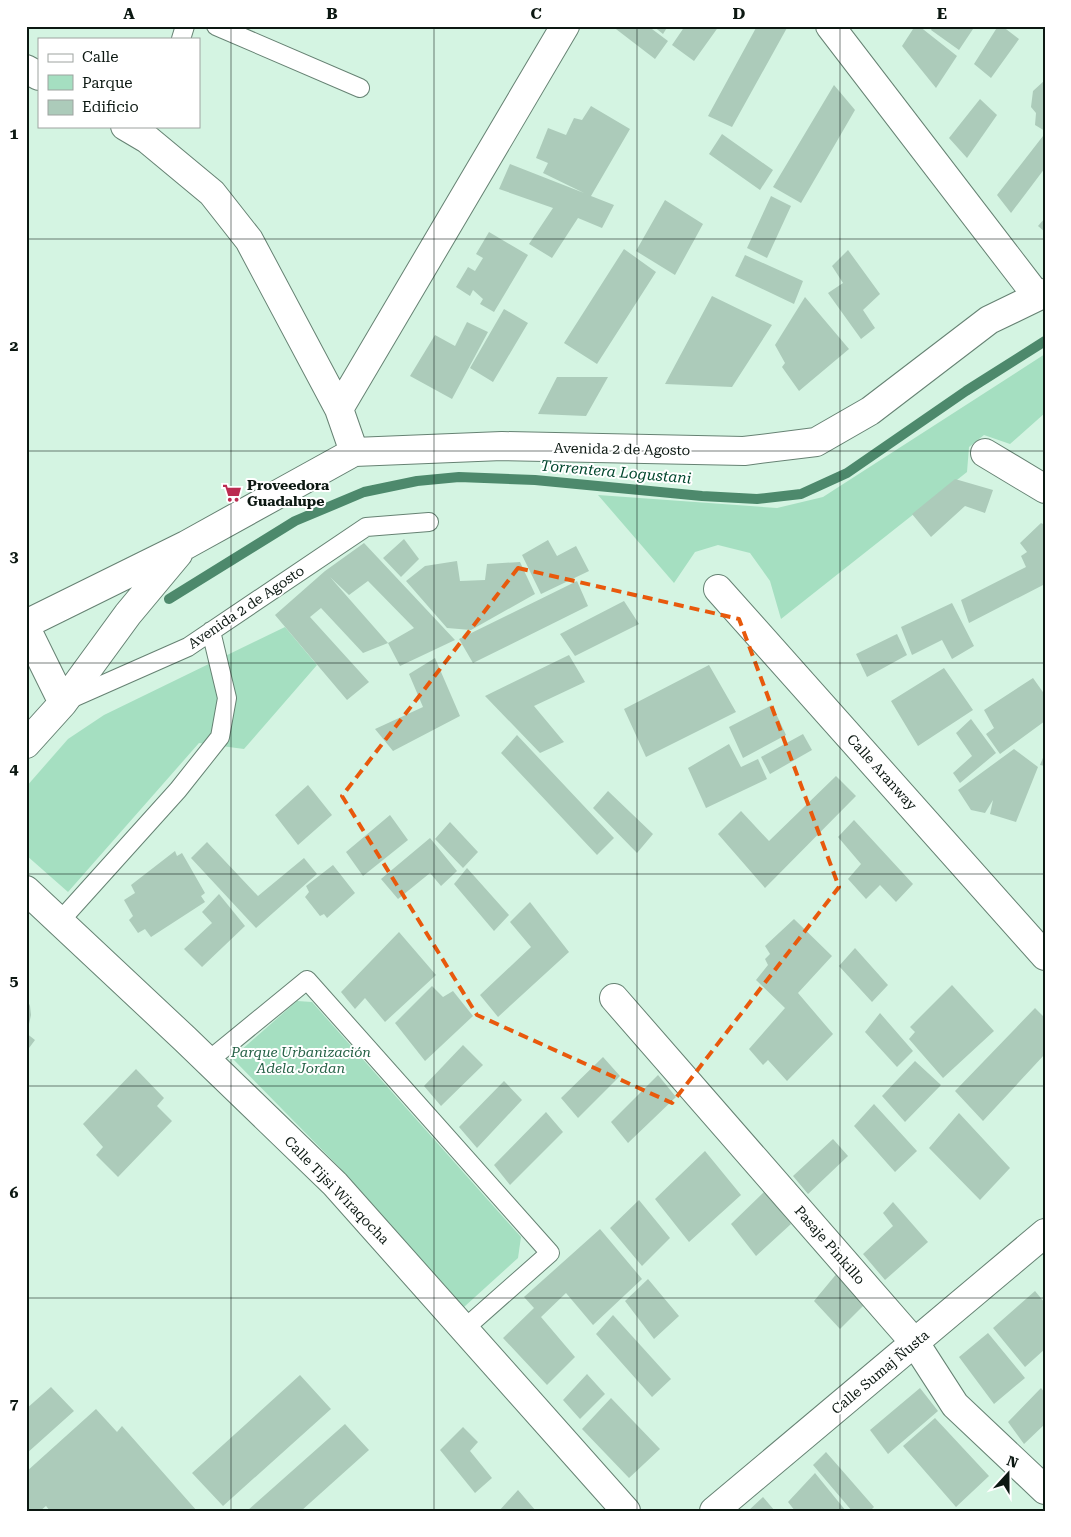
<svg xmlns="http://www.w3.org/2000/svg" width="1071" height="1537" viewBox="0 0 1071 1537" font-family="'Roboto Serif',serif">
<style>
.green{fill:#a5dfc1}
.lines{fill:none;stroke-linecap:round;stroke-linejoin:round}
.stream{stroke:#4d896c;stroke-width:10}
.building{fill:#accbba;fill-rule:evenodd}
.service-casing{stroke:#668273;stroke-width:20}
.minor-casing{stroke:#668273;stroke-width:30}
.tertiary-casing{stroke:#668273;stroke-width:30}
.service{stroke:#fff;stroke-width:18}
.minor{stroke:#fff;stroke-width:28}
.tertiary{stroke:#fff;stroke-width:28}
.marked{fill:none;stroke:#e8590c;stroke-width:4;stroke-dasharray:10 6;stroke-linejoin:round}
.grid{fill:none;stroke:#0c1812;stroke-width:1;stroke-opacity:0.55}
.labels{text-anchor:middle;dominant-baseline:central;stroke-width:4;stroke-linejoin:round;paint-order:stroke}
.street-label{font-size:14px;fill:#0c1812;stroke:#fff}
.poi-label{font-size:14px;font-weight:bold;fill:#0c1812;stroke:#fff;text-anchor:start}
.park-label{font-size:14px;font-style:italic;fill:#256146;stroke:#fff}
.water-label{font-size:15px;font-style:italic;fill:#03482f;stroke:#fff}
.neatline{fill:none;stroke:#0c1812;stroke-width:2}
.grid-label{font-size:16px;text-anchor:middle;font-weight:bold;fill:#0c1812}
</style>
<rect width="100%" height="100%" fill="#d4f4e2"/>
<path class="green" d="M1045 354V413L1010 444 984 435 969 447 967 472 781 619 770 581 750 553 718 545 695 552 674 583 598 495 777 508 823 497Z
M285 627 317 665 244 749 199 743 68 892 26 855V787L68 739 104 715Z
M297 1001 312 1002 521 1237 518 1258 464 1307 339 1167 232 1058Z"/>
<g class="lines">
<path class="stream" d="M169 599 295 521 364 492 417 481 459 477 535 480 702 496 757 499 801 494 847 473 966 391 1045 341"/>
</g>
<path class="building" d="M612 26H648L668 41 655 59Z
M653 26H668L663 34Z
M685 26H719L694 61 672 45Z
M757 26H788L732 127 708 116Z
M915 26H919L957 56 936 88 902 46Z
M933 26H975L959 50 931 30Z
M998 26H1002L1019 39 991 78 974 64Z
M1045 80V131L1035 125 1036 113 1031 107 1033 91Z
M834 85 855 110 801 203 773 187Z
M980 99 997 115 967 158 949 138Z
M591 106 630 129 591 196 614 205 602 228 578 218 552 258 529 244 553 208 499 189 510 164 584 193 543 173 548 163 536 158 548 128 566 135 574 118 582 120Z
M722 134 773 170 760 190 709 154Z
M1043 136 1045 138V168L1011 213 997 195Z
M771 196 791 206 767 258 747 248Z
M665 200 703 224 675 275 636 251Z
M1045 218V232L1038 226Z
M489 232 528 255 494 312 480 304 483 299 473 290 470 296 456 287 468 267 475 271 483 258 476 254Z
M624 249 656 272 597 364 564 343Z
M848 250 880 294 863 310 875 328 861 339 828 293 843 283 832 266Z
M745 255 803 281 794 304 735 276Z
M712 296 772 325 732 387 665 384Z
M805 297 849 349 799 391 782 367 785 363 775 345Z
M504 309 528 323 493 382 470 368Z
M467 322 488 332 452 399 410 376 435 335 455 346Z
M557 377H608L586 416 538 414Z
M955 479 993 490 985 513 965 506 931 537 912 514Z
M1041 523 1045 525V584L969 623 961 600 1026 567 1021 556 1027 552 1020 543Z
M404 539 419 559 401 577 383 558Z
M548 540 557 556 576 546 589 571 541 594 522 555Z
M364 543 455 640 400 666 388 643 363 653 321 608 310 617 369 682 347 700 275 615 325 571ZM330 577 349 595 368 581 414 628 388 643Z
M457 561 460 581 485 580 487 564 520 562 535 594 471 630 447 628 406 581 425 566Z
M577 581 588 606 473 663 459 639Z
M624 601 639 624 575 656 560 634Z
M952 603 974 646 952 659 942 640 912 655 901 627Z
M897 634 907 655 867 677 856 654Z
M569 655 585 682 534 706 564 742 540 753 485 696Z
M435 658 460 716 393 751 375 729 423 707 409 674Z
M709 665 736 712 646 757 624 709Z
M944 668 973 710 918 746 891 701Z
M1033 678 1045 695V721L1000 754 986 734 994 728 984 710Z
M772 705 786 735 743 758 729 727Z
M971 719 996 753 960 783 953 773 972 756 956 733Z
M803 734 812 750 770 774 761 757Z
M517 735 614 838 597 855 501 753Z
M729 744 741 767 758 759 767 779 706 808 688 768Z
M1014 749 1038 767 1016 822 990 814 993 800 985 813 971 810 958 790Z
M1045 753V766L1040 765Z
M836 776 856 796 765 888 718 834 741 811 769 841Z
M308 785 332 815 298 845 275 815Z
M608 791 653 834 637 853 593 808Z
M390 815 408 840 363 876 346 852Z
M854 820 913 884 896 902 880 885 866 899 848 879 861 864 838 837Z
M450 822 478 852 463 868 435 839Z
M430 838 457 871 441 886 430 873 398 899 381 879Z
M207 842 258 896 304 858 317 874 256 928 191 858Z
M175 851 177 856 182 853 205 893 201 896 205 902 151 937 145 929 138 933 129 920 133 916 124 900 135 893 131 885Z
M333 865 355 893 327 918 324 914 320 916 305 897 309 892 306 886Z
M467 868 509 915 494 931 454 884Z
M219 894 245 926 202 967 184 949 212 923 202 912Z
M530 902 569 952 498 1017 480 995 531 947 510 922Z
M794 919 832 956 798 993 833 1034 787 1081 768 1060 763 1065 749 1049 785 1008 756 980 768 965 765 959 770 954 765 946Z
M399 932 436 975 385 1022 365 998 355 1009 341 992Z
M855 948 888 985 872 1002 839 966Z
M952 985 994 1031 943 1078 909 1039 915 1032 910 1027Z
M432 986 443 997 453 991 473 1016 425 1061 395 1023Z
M26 997 30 1006 31 1015 29 1024 26 1029Z
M1035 1008 1045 1018V1054L983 1121 955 1091Z
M880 1013 913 1051 897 1067 865 1032Z
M26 1033 35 1040 26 1052Z
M463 1045 483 1065 441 1106 424 1086Z
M603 1057 620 1076 578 1118 561 1098Z
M915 1061 941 1085 905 1122 882 1096Z
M136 1069 164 1098 157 1106 172 1121 118 1177 96 1155 103 1147 83 1124Z
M658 1075 676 1097 628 1143 611 1122Z
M504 1081 522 1100 477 1148 459 1127Z
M874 1104 917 1151 895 1172 854 1126Z
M546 1112 563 1132 510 1185 494 1165Z
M959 1113 1010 1168 980 1200 929 1148Z
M833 1139 848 1156 808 1194 793 1176Z
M705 1151 741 1195 689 1242 655 1199Z
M765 1191 791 1224 756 1256 731 1224Z
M639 1200 670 1238 642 1266 610 1228Z
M893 1202 928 1242 885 1280 863 1254 893 1226 883 1213Z
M600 1229 642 1279 593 1325 566 1293 541 1317 575 1357 547 1385 503 1338 534 1308 524 1297Z
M838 1272 864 1305 840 1329 814 1301Z
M648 1279 679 1316 654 1339 625 1301Z
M1035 1291 1045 1303V1349L1025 1367 993 1328Z
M613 1315 671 1379 652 1397 596 1334Z
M988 1333 1025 1378 994 1404 959 1357Z
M587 1374 605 1394 580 1419 563 1400Z
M300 1375 331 1409 223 1506 192 1473Z
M51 1387 74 1411 26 1454V1409Z
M920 1388 938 1411 888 1454 870 1430Z
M1041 1388 1045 1393V1424L1024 1444 1008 1422Z
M611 1398 660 1449 629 1478 582 1429Z
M96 1409 117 1432 122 1426 197 1511H50L46 1506 40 1511H26V1472Z
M935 1418 989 1476 956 1507 903 1446Z
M345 1424 369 1450 301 1511H247Z
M463 1427 478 1442 470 1451 492 1478 475 1493 440 1450Z
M826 1452 874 1507 870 1511H852L813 1465Z
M815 1473 846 1511H795L788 1502Z
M518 1490 536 1511H499Z
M763 1497 775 1511H748Z"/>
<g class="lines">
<g class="service-casing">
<path id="service" d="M216 26 360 88
M181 39 185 26
M68 700 188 647 366 527 429 522
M60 921 178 790 220 737 227 698 211 631
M208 1061 307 980 550 1253 464 1329"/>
</g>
<g class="minor-casing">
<path id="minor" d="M830 26 1037 296
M26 69 39 76
M125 126 147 139 212 193 249 240 339 409
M354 452 339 409 565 26
M985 453 1045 489
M718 589 1045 956
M26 890 185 1039 335 1184 626 1511
M614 998 915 1343 955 1405 1045 1490
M714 1511 1045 1233"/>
</g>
<g class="tertiary-casing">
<path id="tertiary" d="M26 624 186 545 354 452 502 446 744 451 816 442 870 411 989 320 1045 293
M26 628 63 703
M26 744 63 703 128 614 178 554"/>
</g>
<use href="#service" class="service"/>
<use href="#minor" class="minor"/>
<use href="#tertiary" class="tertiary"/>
</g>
<path class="marked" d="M518 568 739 619 839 887 672 1103 477 1015 342 796Z"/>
<path class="grid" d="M231 26V1511M434 26V1511M637 26V1511M840 26V1511M26 239H1045M26 451H1045M26 663H1045M26 874H1045M26 1086H1045M26 1298H1045"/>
<defs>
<g id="supermarket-bare" transform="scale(1.5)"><path d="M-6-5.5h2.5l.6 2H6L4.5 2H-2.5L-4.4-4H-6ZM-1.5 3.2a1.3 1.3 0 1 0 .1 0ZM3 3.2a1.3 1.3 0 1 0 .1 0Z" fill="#bb2b50" stroke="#fff" stroke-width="2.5" paint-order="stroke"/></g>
</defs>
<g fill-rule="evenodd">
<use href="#supermarket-bare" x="232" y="493"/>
</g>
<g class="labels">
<g class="street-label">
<text transform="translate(622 449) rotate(1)">Avenida 2 de Agosto</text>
<text transform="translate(246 607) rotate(-34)">Avenida 2 de Agosto</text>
<text transform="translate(882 772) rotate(48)">Calle Aranway</text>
<text transform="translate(337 1190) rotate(46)">Calle Tijsi Wiraqocha</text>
<text transform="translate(830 1245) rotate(49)">Pasaje Pinkillo</text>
<text transform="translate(880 1372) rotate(-40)">Calle Sumaj Ñusta</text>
</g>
<g class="poi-label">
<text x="247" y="485">Proveedora<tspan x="247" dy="16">Guadalupe</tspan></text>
</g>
<g class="park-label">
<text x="301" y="1052">Parque Urbanización<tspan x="301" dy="16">Adela Jordan</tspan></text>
</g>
<g class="water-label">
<text transform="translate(616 472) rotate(5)">Torrentera Logustani</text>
</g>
</g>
<rect width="1071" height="1537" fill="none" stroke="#ffffff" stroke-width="55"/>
<rect x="38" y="38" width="162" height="90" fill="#ffffff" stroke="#9ea3a0"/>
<rect x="48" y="54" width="25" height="8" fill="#ffffff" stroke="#9ea3a0"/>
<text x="82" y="62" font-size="15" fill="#0c1812">Calle</text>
<rect x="48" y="75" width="25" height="15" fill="#a5dfc1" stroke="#9ea3a0"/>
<text x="82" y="88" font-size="15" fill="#0c1812">Parque</text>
<rect x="48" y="100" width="25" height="15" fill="#accbba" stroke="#9ea3a0"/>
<text x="82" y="112" font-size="15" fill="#0c1812">Edificio</text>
<g transform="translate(1008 1474) rotate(21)" stroke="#ffffff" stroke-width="4" paint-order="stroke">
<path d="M0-4L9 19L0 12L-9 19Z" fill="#0c1812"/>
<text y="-8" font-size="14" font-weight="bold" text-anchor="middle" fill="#0c1812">N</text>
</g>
<rect x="28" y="28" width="1016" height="1482" class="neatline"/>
<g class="grid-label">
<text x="129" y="19">A</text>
<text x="332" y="19">B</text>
<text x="536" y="19">C</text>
<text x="739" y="19">D</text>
<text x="942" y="19">E</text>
<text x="14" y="139">1</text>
<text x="14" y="351">2</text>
<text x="14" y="562">3</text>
<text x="14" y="774">4</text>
<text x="14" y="986">5</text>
<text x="14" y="1198">6</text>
<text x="14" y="1409">7</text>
</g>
</svg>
